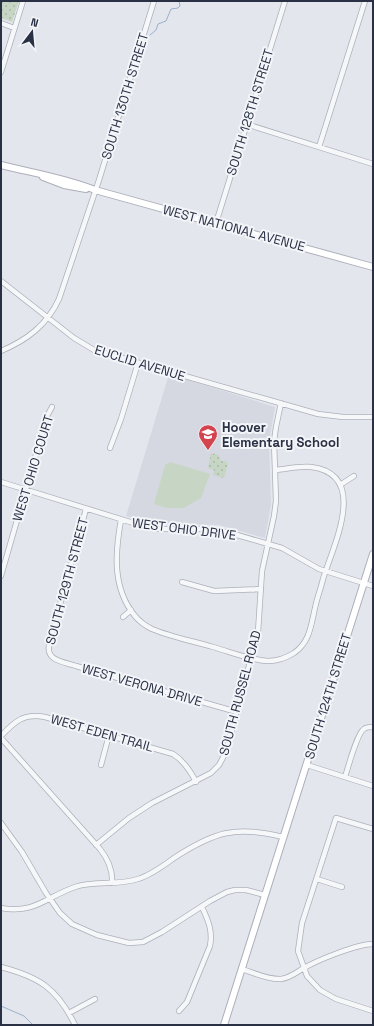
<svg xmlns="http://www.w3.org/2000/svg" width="374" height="1026" viewBox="0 0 374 1026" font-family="'Space Grotesk',sans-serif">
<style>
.built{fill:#d5d8e1}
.grass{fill:url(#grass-dots)}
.garden{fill:#c7d6c4}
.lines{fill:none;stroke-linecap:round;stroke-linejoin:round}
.stream{stroke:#9db0cd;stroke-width:1}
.street-casing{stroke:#acb0ba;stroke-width:6}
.secondary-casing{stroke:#acb0ba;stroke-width:8}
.street{stroke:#f6f7f9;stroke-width:4.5}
.secondary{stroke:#fff;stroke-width:6}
.labels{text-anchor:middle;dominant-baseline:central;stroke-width:4;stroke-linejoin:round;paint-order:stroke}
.street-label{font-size:13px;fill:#2a3145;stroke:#f3f5f9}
.poi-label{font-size:13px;font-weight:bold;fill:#2a3145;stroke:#f3f5f9;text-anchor:start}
</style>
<defs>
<pattern id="grass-dots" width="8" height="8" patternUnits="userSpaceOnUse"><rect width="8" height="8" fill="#c7d6c4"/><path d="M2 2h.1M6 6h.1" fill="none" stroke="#abb8aa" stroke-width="1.8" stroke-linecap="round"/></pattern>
</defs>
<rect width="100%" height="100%" fill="#e3e6ec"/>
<path class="built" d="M169 374 275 407 269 441 271 504 265 538 219 525 162 524 126 516Z"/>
<path class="grass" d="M1 1H19L12 22 1 18Z
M211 453 219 455 221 461H226L228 464 224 478 213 475 214 470 208 468Z"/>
<path class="garden" d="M170 462 210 474 201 498 184 508H167L154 504 165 465Z"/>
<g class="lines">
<path class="stream" d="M150 35 156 30 158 24 166 21 171 9 178 8 180 6 179 1
M1 1006 24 1016 33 1025"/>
<g class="street-casing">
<path id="street" d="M1 23 14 28
M1 72 23 1
M246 124 373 164
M319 147 365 1
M216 223 285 1
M1 281 74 338 94 350 318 414 343 417H373
M1 351C27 340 47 325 59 299L99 180 154 1
M110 448 121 419 138 363
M1 482 143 526 158 529H204L217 530 237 535 282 548 319 569 373 586
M340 485 354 476
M86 509 49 645C46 661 64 662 76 666L237 712
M121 520C115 553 112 588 135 616 139 621 146 626 152 629 171 637 193 641 213 647 231 652 250 660 268 661 278 661 286 658 294 653 310 642 311 625 315 608 317 598 321 588 323 579 333 546 370 474 311 467 299 466 286 469 275 470
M1 576 47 416 52 407
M182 582 214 591 260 589
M123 617 131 610
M1 736C15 721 24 713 45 717L173 754C184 761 190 770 196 782
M1 738 100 849C108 859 113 869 112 883
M101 765 109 735
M307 765 373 786
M345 777C348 768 357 733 364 729 366 727 370 727 373 727
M1 823 22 852 46 893 60 913 72 924 97 935 129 943 143 942 162 932 210 901 227 892 235 890H246L265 895
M373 829 336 818 302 923 298 951 307 976 320 990 336 999 373 1011
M96 845 129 818 152 803 211 773 219 765 226 752 258 632 262 571 274 516 276 501 274 441 276 427 281 403
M317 879 342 887
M1 908C35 914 46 897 75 887 95 880 117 886 138 879 151 875 163 866 174 858 214 832 236 825 283 837V838
M1 967C39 977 57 988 75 1025
M242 969C254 973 269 980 281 979 290 978 297 972 304 968 318 960 357 944 373 944
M179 1011 187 1002 210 946C213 931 208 920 202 907
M69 1013 95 999"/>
</g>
<g class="secondary-casing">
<path id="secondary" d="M1 165C33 173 65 178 95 190L373 267
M43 177 64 185 86 189
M224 1025 373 554"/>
</g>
<use href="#street" class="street"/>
<use href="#secondary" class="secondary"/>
</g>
<defs>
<g id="school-pin" transform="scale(1)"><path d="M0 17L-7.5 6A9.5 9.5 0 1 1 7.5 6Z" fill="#d4444e" stroke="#f3f5f9"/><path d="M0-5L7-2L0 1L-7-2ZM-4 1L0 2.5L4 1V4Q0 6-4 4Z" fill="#fff"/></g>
</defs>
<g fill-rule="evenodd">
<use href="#school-pin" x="208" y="434"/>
</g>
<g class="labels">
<g class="street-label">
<text transform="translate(125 96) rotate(-73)">SOUTH 130TH STREET</text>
<text transform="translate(250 112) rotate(-73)">SOUTH 128TH STREET</text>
<text transform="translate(234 228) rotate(15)">WEST NATIONAL AVENUE</text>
<text transform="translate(140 363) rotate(17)">EUCLID AVENUE</text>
<text transform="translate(33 468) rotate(-73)">WEST OHIO COURT</text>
<text transform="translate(184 529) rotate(7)">WEST OHIO DRIVE</text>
<text transform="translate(67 581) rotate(-75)">SOUTH 129TH STREET</text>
<text transform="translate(142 685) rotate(16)">WEST VERONA DRIVE</text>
<text transform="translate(240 693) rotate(-75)">SOUTH RUSSEL ROAD</text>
<text transform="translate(328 696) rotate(-73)">SOUTH 124TH STREET</text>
<text transform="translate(102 733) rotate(16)">WEST EDEN TRAIL</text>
</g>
<g class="poi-label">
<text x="222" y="427">Hoover<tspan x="222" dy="15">Elementary School</tspan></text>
</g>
</g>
<rect width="374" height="1026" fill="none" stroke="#2a3145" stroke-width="4"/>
<g transform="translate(32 32) rotate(16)" stroke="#f3f5f9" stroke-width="3" paint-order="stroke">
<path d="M0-3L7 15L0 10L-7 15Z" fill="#2a3145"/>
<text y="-6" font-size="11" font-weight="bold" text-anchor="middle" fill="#2a3145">N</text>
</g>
</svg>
